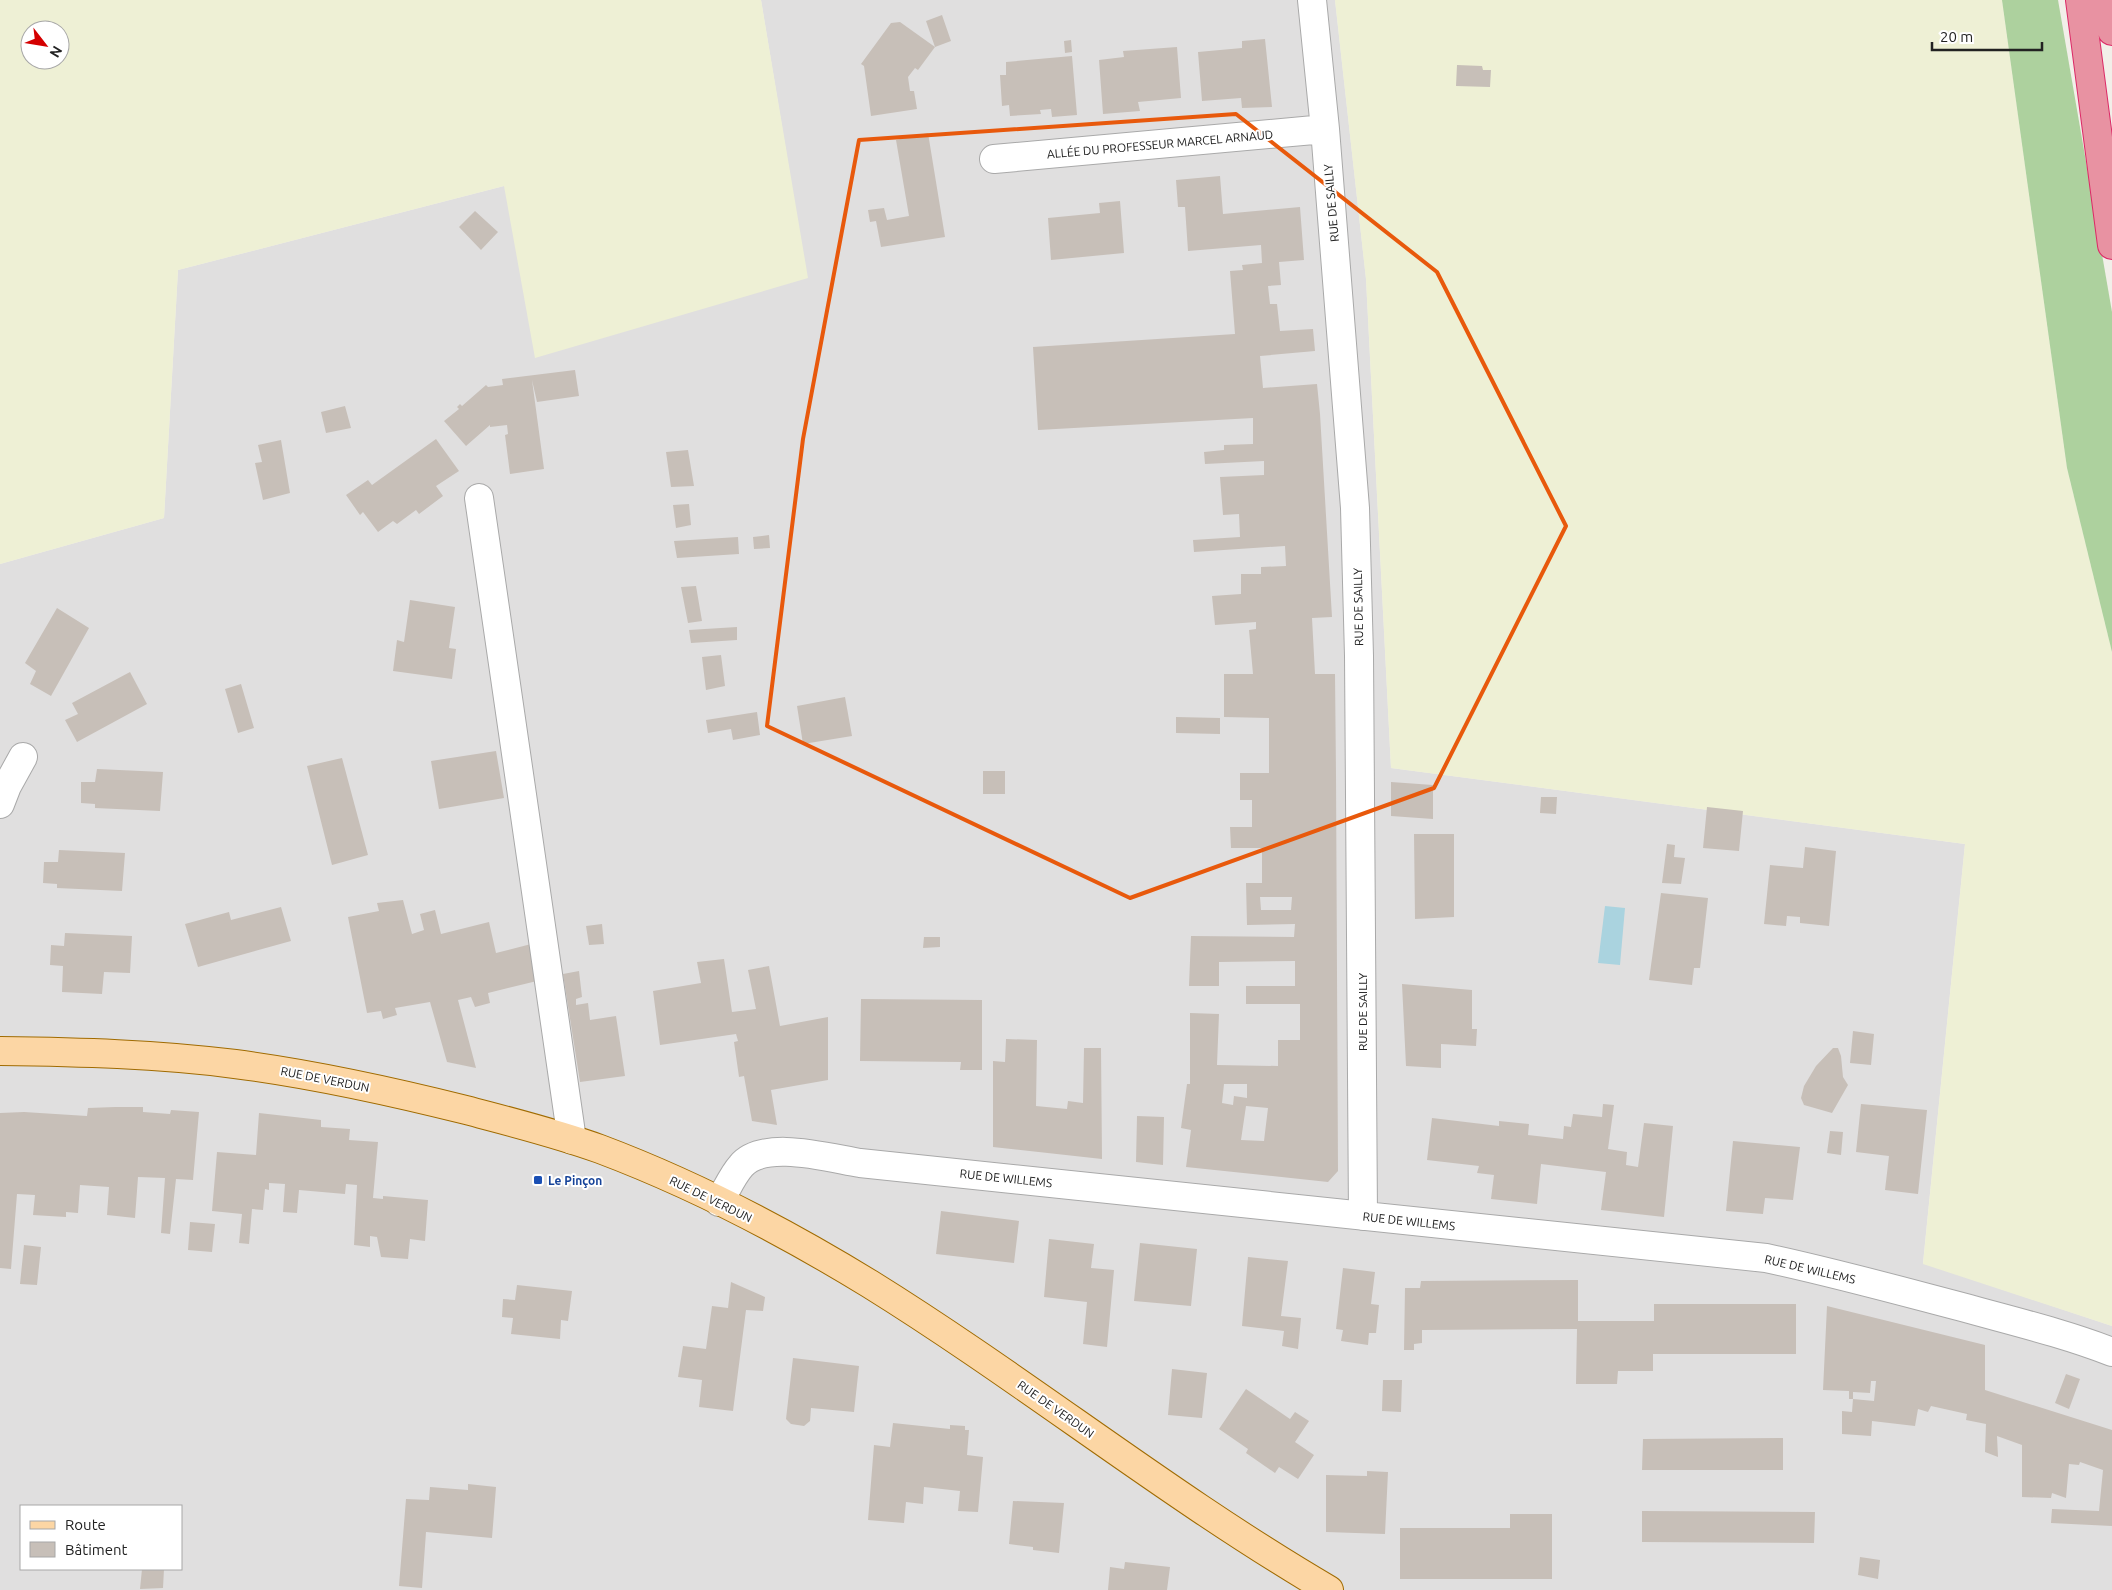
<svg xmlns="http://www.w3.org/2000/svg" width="2112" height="1590" viewBox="0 0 2112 1590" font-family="Ubuntu,sans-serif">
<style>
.residential{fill:#e0dfdf;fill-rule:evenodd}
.farmland{fill:#eef0d5;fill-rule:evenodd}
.forest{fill:#add19e}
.water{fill:#aad3df}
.building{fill:#c7bfb8;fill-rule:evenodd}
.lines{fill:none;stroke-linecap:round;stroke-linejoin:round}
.minor-casing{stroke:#a9a9a9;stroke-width:30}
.major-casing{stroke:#a06b00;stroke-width:30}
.highway-casing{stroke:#dc2a67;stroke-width:30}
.minor{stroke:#fff;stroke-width:28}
.major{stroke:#fcd6a4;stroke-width:28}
.highway{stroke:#e892a2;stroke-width:28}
.marked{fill:none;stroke:#e8590c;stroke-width:4;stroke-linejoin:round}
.transit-dot{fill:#1a4fb4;stroke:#fff;stroke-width:2}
.labels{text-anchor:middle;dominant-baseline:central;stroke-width:4;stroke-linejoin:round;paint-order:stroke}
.street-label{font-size:12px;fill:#222;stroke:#fff}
.transit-label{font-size:12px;font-weight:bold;fill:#164399;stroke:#fff;text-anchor:start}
</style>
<rect width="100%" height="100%" fill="#f2efe9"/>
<path class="residential" d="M761 0H1335L1366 279 1391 768 1965 844 1923 1263 2112 1326V1590H0V564L164 518 178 270 504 186 807 278ZM21 1506H181V1569H21Z"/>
<path class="farmland" d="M0 0H761L808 278 535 358 504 186 178 270 164 518 0 564ZM30 30H60V60H30Z
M1335 0H2002L2067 468 2112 652V1326L1923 1264 1965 844 1391 768 1366 279Z"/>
<path class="forest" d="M2002 0H2058L2112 312V652L2067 468Z"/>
<path class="water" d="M1605 906 1625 908 1620 965 1598 963Z"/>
<path class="building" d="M942 15 951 41 935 47 926 21Z
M900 22 935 47 918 70 915 68 908 77 910 91H914L917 109 871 116 864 66 861 64 891 23Z
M1265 39 1272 107 1242 108 1241 98 1202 101 1198 52 1242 48V41Z
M1071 40 1072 52 1065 53 1064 41Z
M1177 47 1181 98 1138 102 1140 111 1103 114 1099 60 1124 57 1123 51Z
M1072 56 1077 115 1052 117 1051 109 1040 110 1041 114 1010 116 1009 105 1002 106 1000 75H1006V62Z
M1457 65 1482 66 1483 70H1491L1490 87 1456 86Z
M928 133 945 237 881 247 876 221 870 222 868 210 884 208 887 220 909 216 896 140Z
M1220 176 1223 214 1300 207 1304 260 1279 262 1281 285 1268 286 1270 304H1277L1280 331 1313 329 1315 351 1260 356 1263 388 1317 384 1320 414 1332 617 1312 618 1315 674H1335L1336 774 1338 1171 1328 1182 1186 1167 1191 1130 1181 1128 1187 1084H1190V1013L1219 1014 1217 1065 1278 1066V1040H1300V1004H1246V986H1295V961L1219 962V986H1189L1191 936 1294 937 1295 924 1247 925 1246 883H1262V848H1231L1230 827H1252V800H1240V773H1269V718L1224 717V674H1253L1249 630 1256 629V622L1215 625 1212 596 1241 594V574H1261V567L1286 566 1285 546 1194 552 1193 540 1240 537 1239 514 1223 515 1220 477 1264 475V461L1205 464 1204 452 1224 450V445L1253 444V418L1038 430 1033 347 1235 334 1230 271 1243 270 1242 265 1262 263 1261 245 1188 251 1185 207H1178L1176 180ZM1260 897H1292L1291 910H1261ZM1224 1084H1247V1098L1234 1096 1233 1105 1222 1103ZM1246 1106 1268 1108 1264 1141 1241 1140Z
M1120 201 1124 253 1051 260 1048 218 1100 213 1099 203Z
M475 211 498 232 481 250 459 227Z
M575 370 579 396 537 402 532 380 544 469 510 474 505 435 508 434 507 425 490 427V425L466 446 444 421 459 409 457 407 460 404 462 406 486 385 488 387 503 385 502 379Z
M345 406 351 428 326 433 321 412Z
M436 439 459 471 436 486 443 496 419 514 416 510 397 524 393 521 378 532 363 512 360 515 346 495 368 480 372 485Z
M281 440 290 493 263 500 255 463 262 462 258 445Z
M688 450 694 486 671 487 666 452Z
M689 504 691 525 676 528 673 505Z
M769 535 770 548 754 549 753 537Z
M738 537 739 554 677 558 674 541Z
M696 586 702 621 688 623 681 587Z
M410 600 455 607 449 648 456 649 452 679 393 671 397 640 404 642Z
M57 608 89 628 51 696 30 684 36 671 25 663Z
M737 627V640L691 643 689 630Z
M721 655 725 686 706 690 702 657Z
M130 672 147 704 77 742 65 720 78 714 72 703Z
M241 684 254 728 238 733 225 689Z
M845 697 852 736 803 744 797 706Z
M757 712 760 735 733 740 731 729 708 733 706 720Z
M1176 717 1220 718V734L1176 733Z
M496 751 504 798 439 809 431 761Z
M342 758 368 855 332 865 307 766Z
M97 769 163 772 160 811 95 808V804L81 803V782H95Z
M983 771H1005V794H983Z
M1391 782 1433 785V819L1391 816Z
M1541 797H1557L1556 814 1540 813Z
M1707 807 1743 811 1739 851 1703 848Z
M1414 834H1454V917L1415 919Z
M1667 844 1675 845 1674 857 1685 858 1681 884 1662 883Z
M1805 847 1836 851 1829 926 1800 923V917L1787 916 1786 926 1764 924 1770 865 1803 868Z
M59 850 125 853 122 891 57 888V884L43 883 44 862H58Z
M1661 893 1708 898 1700 968H1694L1692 985 1649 980Z
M403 900 412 934 424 930 420 914 435 910 441 934 489 922 496 953 535 943 541 980 488 993 490 1003 475 1007 471 997 458 1000 476 1068 447 1062 430 1002 395 1008 397 1015 383 1019 381 1011 367 1013 348 917 379 911 377 903Z
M281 907 291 941 198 967 185 924 229 912 231 920Z
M602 924 604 944 589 945 586 926Z
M65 933 132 936 130 973 104 972 102 994 62 992 63 966 50 965 51 945 64 946Z
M924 937H940V947L923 948Z
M724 959 732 1012 756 1009 748 970 769 966 780 1026 828 1017V1080L771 1090 777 1125 752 1121 744 1076 739 1077 734 1042 738 1041 736 1034 660 1045 653 991 701 983 697 962Z
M579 971 582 997 576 999V1005L588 1003 590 1020 616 1016 625 1076 580 1082 563 974Z
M1402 984 1472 990V1029H1477L1476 1046 1441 1044V1068L1406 1066Z
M861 999 982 1000V1070H960L961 1062 860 1061Z
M1853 1031 1874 1034 1871 1065 1850 1063Z
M1006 1039 1037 1040 1036 1106 1067 1109 1068 1101 1083 1103 1084 1048H1101L1102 1159 993 1147V1061L1005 1062Z
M1833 1048H1838L1841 1056 1843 1077 1848 1085 1832 1113 1804 1105 1801 1098 1804 1086 1816 1066Z
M1603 1104 1614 1105 1608 1149 1627 1152 1626 1165 1638 1167 1644 1123 1673 1126 1664 1217 1601 1210 1606 1172 1541 1164 1537 1204 1491 1199 1494 1175 1477 1173 1479 1166 1427 1160 1432 1118 1499 1126V1121L1529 1124 1528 1135 1563 1139 1564 1126 1571 1127 1573 1114 1602 1117Z
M1861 1104 1927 1110 1918 1194 1885 1190 1889 1156 1856 1152Z
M115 1107H143V1112L170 1114 171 1110 199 1112 193 1180 176 1179 170 1234 161 1233 165 1178 138 1177 135 1218 107 1215 109 1187 80 1185 78 1213 66 1212V1217L33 1215 35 1195 17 1194 11 1269 0 1268V1113L24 1112 87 1116 88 1108Z
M259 1113 321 1120V1127L350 1129 349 1140 378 1142 373 1198 383 1199V1196L428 1200 425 1241 410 1239 408 1259 381 1257 377 1237 370 1236V1247L354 1245 357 1185 346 1184 345 1194 299 1190 297 1213 283 1212 285 1184 269 1183V1190L265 1189 263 1210 252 1209 249 1244 239 1243 242 1214 212 1211 217 1152 256 1155Z
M1137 1116 1164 1117 1163 1165 1136 1162Z
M1830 1131 1843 1132 1841 1155 1827 1153Z
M1733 1141 1800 1147 1793 1200 1765 1198 1763 1214 1726 1211Z
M941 1211 1019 1221 1014 1263 936 1254Z
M190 1222 215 1224 212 1252 188 1250Z
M1049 1239 1094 1244 1091 1268 1114 1270 1107 1347 1083 1344 1087 1302 1044 1297Z
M1140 1243 1197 1249 1191 1306 1134 1301Z
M24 1245 41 1247 37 1285 20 1284Z
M1248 1257 1288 1261 1281 1316 1301 1318 1298 1349 1282 1346 1284 1331 1242 1326Z
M1343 1268 1375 1272 1371 1304 1379 1305 1376 1333H1369L1368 1345 1341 1341 1343 1330 1336 1329Z
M1578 1280V1321H1654V1304H1796V1354H1653V1371H1618L1617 1384H1576L1577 1329 1422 1330V1343L1414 1344V1350H1404L1405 1288H1420L1421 1281Z
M731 1282 765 1297 763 1311 746 1310 733 1411 699 1407 702 1380 678 1377 683 1346 706 1349 712 1306 728 1308Z
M517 1285 572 1291 568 1321 561 1320 560 1339 511 1334 513 1318 502 1317 503 1299 515 1300Z
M1827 1306 1985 1345V1390L2112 1430V1526L2051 1523 2052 1509 2099 1511 2103 1470 2080 1462 2079 1465 2069 1464 2066 1498 2052 1493 2051 1498 2022 1497V1445L1997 1436 1998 1457 1985 1452 1986 1424 1966 1420 1967 1414 1931 1406 1928 1412 1918 1409 1915 1426 1872 1421 1871 1436 1842 1434V1411L1852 1412 1853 1399H1849V1391L1823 1390ZM1871 1381H1876L1874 1401 1853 1399V1392L1870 1393Z
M793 1358 859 1366 854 1412 811 1408 810 1421 804 1426 791 1424 786 1419Z
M1172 1369 1207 1373 1202 1418 1168 1415Z
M2066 1374 2080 1379 2069 1409 2055 1403Z
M1383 1380H1402L1401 1412 1382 1411Z
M1246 1389 1290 1419 1295 1412 1309 1421 1295 1442 1314 1455 1298 1479 1279 1467 1275 1473 1246 1453 1248 1449 1219 1429Z
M893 1423 950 1429V1425L965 1426V1430H969L967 1455 983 1457 978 1512 958 1511 960 1491 924 1487 923 1504 906 1502 904 1523 868 1520 874 1445 890 1447Z
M1783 1438V1470H1642L1643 1439Z
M1367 1471 1388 1472 1385 1534 1326 1532V1475L1367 1476Z
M468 1484 496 1487 492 1538 426 1532 422 1588 399 1586 406 1499 429 1500 430 1487 468 1490Z
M1013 1501 1064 1503 1059 1553 1033 1550V1547L1009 1544Z
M1642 1511 1815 1512 1814 1543 1642 1542Z
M1510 1514H1552V1579H1400V1528H1510Z
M1860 1557 1880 1560 1878 1579 1858 1575Z
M1125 1562 1170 1567 1167 1590H1108L1110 1567 1124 1569Z
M142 1569H164L163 1588 140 1589Z"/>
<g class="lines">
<g class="minor-casing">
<path id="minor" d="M1312 0 1325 129 1355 508 1359 656 1363 1216
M994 159 1325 129
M479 498 572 1140
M0 804 7 786 23 757
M719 1202C726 1191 732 1176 741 1166 763 1139 829 1158 860 1163L1766 1258C1832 1272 1897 1290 1962 1307 2012 1321 2063 1333 2112 1352"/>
</g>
<g class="major-casing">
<path id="major" d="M0 1051C79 1052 157 1054 235 1064 313 1074 390 1091 466 1110 511 1122 556 1133 600 1149 693 1184 785 1232 870 1284 1026 1381 1170 1497 1329 1590"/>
</g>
<g class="highway-casing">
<path id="highway" d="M2080 0 2112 245
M2108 0 2112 31"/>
</g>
<use href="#minor" class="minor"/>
<use href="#major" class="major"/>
<use href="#highway" class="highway"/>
</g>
<path class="marked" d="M1236 114 1437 272 1566 526 1434 788 1130 898 767 726 803 439 859 140Z"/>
<rect class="transit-dot" x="533" y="1175" width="10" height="10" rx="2.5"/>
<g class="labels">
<g class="street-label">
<text transform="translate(1160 144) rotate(-5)">ALLÉE DU PROFESSEUR MARCEL ARNAUD</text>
<text transform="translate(1331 203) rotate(-95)">RUE DE SAILLY</text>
<text transform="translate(1358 607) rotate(-91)">RUE DE SAILLY</text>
<text transform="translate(1362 1012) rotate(-90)">RUE DE SAILLY</text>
<text transform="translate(325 1079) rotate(11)">RUE DE VERDUN</text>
<text transform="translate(1006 1178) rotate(6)">RUE DE WILLEMS</text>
<text transform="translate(711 1199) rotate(26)">RUE DE VERDUN</text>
<text transform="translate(1409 1221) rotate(6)">RUE DE WILLEMS</text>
<text transform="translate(1810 1269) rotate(13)">RUE DE WILLEMS</text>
<text transform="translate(1056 1409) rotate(35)">RUE DE VERDUN</text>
</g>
<g class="transit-label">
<text x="548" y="1180">Le Pinçon</text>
</g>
</g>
<rect x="20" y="1505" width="162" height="65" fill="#ffffff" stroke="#a7a7a7"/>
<rect x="30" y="1521" width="25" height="8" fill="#fcd6a4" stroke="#a7a7a7"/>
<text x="65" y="1530" font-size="15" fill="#222222">Route</text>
<rect x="30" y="1542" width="25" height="15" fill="#c7bfb8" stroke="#a7a7a7"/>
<text x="65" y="1555" font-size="15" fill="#222222">Bâtiment</text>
<g transform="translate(45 45) rotate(121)"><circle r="24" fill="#ffffff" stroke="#a7a7a7"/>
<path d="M0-4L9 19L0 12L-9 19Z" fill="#d40000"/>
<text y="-8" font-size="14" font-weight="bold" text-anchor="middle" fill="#222222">N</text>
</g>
<path d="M1932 42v8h110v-8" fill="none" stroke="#222222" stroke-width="2.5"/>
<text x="1940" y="42" font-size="15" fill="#222222" stroke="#ffffff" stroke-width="4" paint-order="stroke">20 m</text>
</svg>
